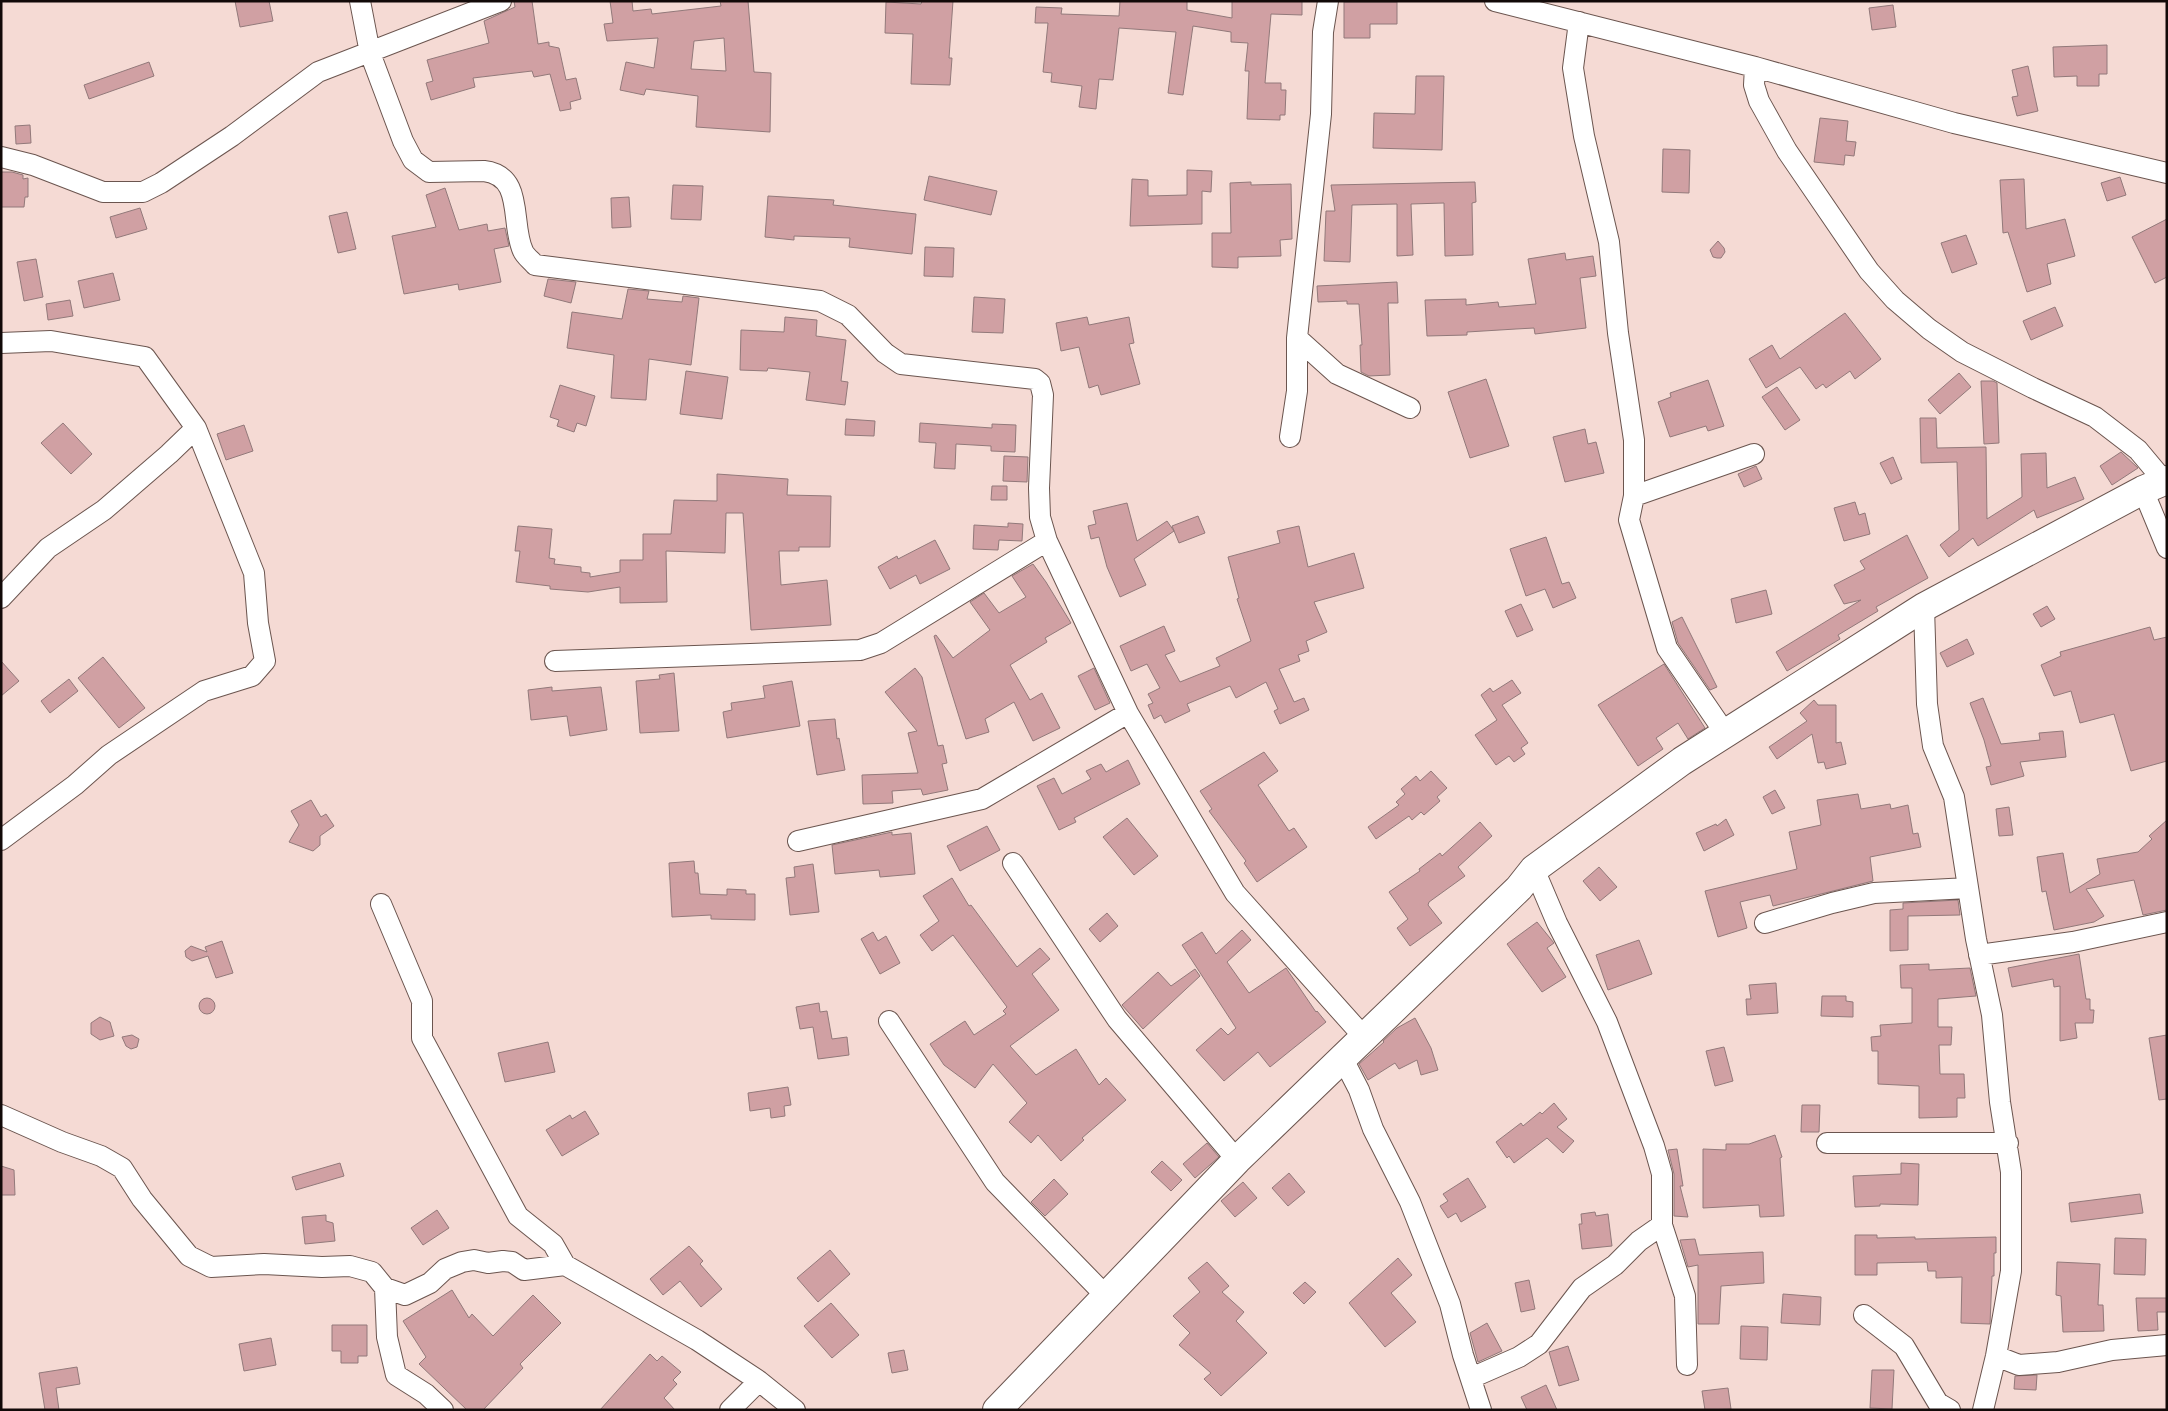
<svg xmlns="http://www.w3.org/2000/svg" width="2168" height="1411" viewBox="0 0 2168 1411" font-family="'DM Sans',sans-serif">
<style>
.building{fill:#d0a0a3;stroke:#92797a;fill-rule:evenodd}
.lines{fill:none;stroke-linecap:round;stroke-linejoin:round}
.street-casing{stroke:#6b554f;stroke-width:22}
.secondary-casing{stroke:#6b554f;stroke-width:30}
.street{stroke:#fff;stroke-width:20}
.secondary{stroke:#fff;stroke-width:28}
</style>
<rect width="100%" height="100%" fill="#f5dad4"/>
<path class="building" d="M235 1H269L273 21 240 27Z
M514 1H532L538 44 549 42V46L559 48 566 80 576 78 581 99 570 102 571 109 560 111 550 74 534 77 532 71 473 78 475 87 431 100 426 83 433 81 427 60 489 43 484 21 515 7Z
M610 1H632L633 11 651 9 652 14 721 6 720 1H748L754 72 771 73 770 132 696 127 698 96 646 89 644 95 620 90 626 62 654 68 658 38 607 41 604 24 613 23ZM724 38 726 71 691 69 694 41Z
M922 1H953L949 58H952L950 85 911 84 913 34 885 33 886 2 921 4Z
M1120 1H1187V10L1232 18V1H1302V15L1271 14 1265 83H1281V90H1286L1285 115H1280V120L1247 119 1249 71H1245L1248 43 1231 42V32L1193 26 1183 95 1168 93 1176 32 1119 28 1113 80 1099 79 1096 109 1079 107 1082 86 1051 82 1052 73 1043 72 1048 23H1035L1036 7 1062 8 1061 14 1119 16Z
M1344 2H1397V24H1370V38H1344Z
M1893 5 1896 27 1872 30 1869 8Z
M2107 45V74H2099V86H2077V76L2054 77 2053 47Z
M149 62 154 76 89 99 84 85Z
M2028 66 2038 111 2017 116 2012 97 2018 96 2012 70Z
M1416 76H1444L1442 150 1373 148 1374 113 1415 114Z
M1820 118 1848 121 1846 141 1856 142 1854 156 1845 155 1844 165 1814 162Z
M30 125 31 143 16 144 15 126Z
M1663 149 1690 150 1689 193 1662 192Z
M1187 170 1212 171 1211 192 1202 191V224L1130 226 1132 179 1148 180V196L1187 195Z
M1 172H12L23 175V179L28 178V197H25L24 207H1Z
M929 176 997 191 991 215 924 200Z
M2120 177 2126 195 2107 201 2101 183Z
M2024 179 2026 229 2065 219 2075 256 2047 264 2051 284 2027 292 2008 232 2003 233 2000 180Z
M1251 182V185L1291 184 1292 239 1280 240 1281 256 1238 257V268L1212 267V233H1231L1230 183Z
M1475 182 1476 202 1472 203 1473 255 1445 256 1444 203 1411 204 1413 255 1397 256V204L1352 205 1350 262 1324 261 1326 211H1335L1331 185Z
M673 185 703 186 701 220 671 219Z
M445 188 459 230 487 224 488 231 505 228 509 246 494 249 501 282 459 290 458 284 404 294 392 236 436 227 426 195Z
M768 196 834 200 833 205 916 214 912 254 849 247 850 238 794 236V240L765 237Z
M629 197 631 227 612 228 611 198Z
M140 208 147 229 116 238 110 217Z
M347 212 356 249 338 253 329 216Z
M2167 219V277L2155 283 2132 237Z
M1966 235 1977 264 1952 273 1941 243Z
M1718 241 1724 248 1725 252 1721 258H1717L1713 257 1710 250Z
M925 247 954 248 953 277 924 276Z
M1565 253 1566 260 1593 256 1596 276 1580 278 1586 328 1535 334 1534 328 1516 329 1467 332V335L1427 336 1425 300 1466 299V305L1498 302 1499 307 1536 304 1528 259Z
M36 259 43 297 24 301 17 262Z
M113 273 120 300 84 308 78 281Z
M548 279 576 282 571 303 544 296Z
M1397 282 1398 303H1388L1390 375 1369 376 1361 372 1360 345H1362L1359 304H1347V301L1318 302 1317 286Z
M628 289 649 291 647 299 682 302 683 296 699 298 691 365 649 359 646 400 611 398 614 355 567 348 572 312 622 319Z
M974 297 1005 299 1003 333 972 332Z
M70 300 73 316 48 320 46 304Z
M2055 307 2063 326 2031 340 2023 321Z
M1845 313 1881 359 1855 379 1850 371 1826 388 1823 384 1816 389 1800 367 1766 388 1749 359 1772 345 1780 359Z
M785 317 817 320 816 336 846 340 841 381 848 382 845 405 806 400 810 372 768 368 767 371 740 370 741 330 784 332Z
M1087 317 1089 325 1129 317 1134 343 1129 344 1140 384 1101 395 1098 385 1089 388 1079 347 1061 351 1056 323Z
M686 371 728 377 722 419 680 414Z
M1959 373 1971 387 1940 414 1928 400Z
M1486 379 1509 446 1470 458 1448 392Z
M1708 380 1724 426 1708 431 1706 426 1670 437 1658 402 1671 397 1670 393Z
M1981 381H1993L1997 383 1999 443 1984 444Z
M560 385 595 396 586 426 577 423 574 432 557 426 559 420 550 417Z
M1777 387 1800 420 1785 430 1762 397Z
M1920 418H1936L1937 448 1986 447 1987 519 2022 497 2021 454 2046 453 2047 488 2075 477 2084 499 2037 518 2034 510 1978 546 1973 538 1949 557 1940 545 1959 530 1957 462 1921 463Z
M846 419 875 421 874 436 845 435Z
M63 423 92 454 71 474 41 443Z
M920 423 992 428V424L1016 425 1015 452 991 451V446L956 444 955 469 934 468 936 443 919 442Z
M244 425 253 451 226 460 217 434Z
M1585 429 1588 444 1596 442 1604 473 1565 482 1553 437Z
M2121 452 2138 468 2112 485 2100 466Z
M1004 456 1028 457 1027 482 1003 481Z
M1893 457 1902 479 1891 484 1880 463Z
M1756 466 1762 479 1744 487 1738 474Z
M717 474 788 479 787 495 831 496 830 547H799V551H779L781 585 827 580 831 625 751 630 743 513H726L725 553 666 551 667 602 620 603V587L588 592 550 589V586L516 582 520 551H515L518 526 552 529 549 558 555 559 554 564 581 567V572L590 573V577L620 572V560H643V534H671L674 500 717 501Z
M992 486H1007V500H991Z
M1855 502 1859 515 1865 513 1870 534 1844 541 1834 508Z
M1127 503 1137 541 1167 521 1174 531 1134 559 1146 585 1120 597 1107 567 1099 537 1091 539 1088 526 1096 524 1093 511Z
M1198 516 1205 533 1179 543 1172 526Z
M1008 523 1023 524 1022 541 999 540 998 550 973 549 974 525 1008 527Z
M1299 526 1308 567 1354 553 1364 588 1314 602 1327 632 1306 641 1309 651 1298 655 1300 661 1279 669 1294 702 1304 698 1309 710 1280 724 1274 711 1278 709 1266 682 1236 698 1230 686 1187 704 1190 711 1165 723 1161 715 1154 719 1148 705 1153 703 1148 694 1160 688 1147 664 1131 671 1120 646 1164 626 1175 651 1165 655 1180 682 1220 666 1216 658 1251 641 1237 599 1239 598 1228 557 1280 543 1277 531Z
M1907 535 1928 578 1876 607 1878 611 1838 635 1840 639 1787 671 1776 652 1861 600 1844 604 1834 585 1865 569 1860 561Z
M1546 537 1562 584 1569 582 1576 598 1553 608 1545 589 1526 596 1510 549Z
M935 540 950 569 920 584 916 575 890 589 878 567 897 556 898 559Z
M1033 564 1046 582 1071 623 1045 638 1047 642 1010 665 1030 700 1042 693 1060 728 1033 741 1014 702 985 719 989 732 966 739 934 636 936 635 953 658 990 630 970 602 984 593 999 613 1026 597 1012 576Z
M1766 590 1772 614 1736 623 1731 599Z
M1521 604 1533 630 1517 637 1505 611Z
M2047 606 2055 619 2041 627 2033 614Z
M1682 617 1717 687 1710 690 1678 643 1672 622Z
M2150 627 2154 640 2167 637V761L2131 771 2114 714 2080 723 2071 691 2054 696 2041 665 2061 656 2060 652Z
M1967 639 1974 654 1947 667 1940 653Z
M103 657 145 708 119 728 78 678Z
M1 661 19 681 1 696Z
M1664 664 1705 728 1688 739 1678 723 1656 738 1663 749 1638 766 1598 705Z
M915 668 922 677 938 746 943 745 947 763 942 764 948 790 923 795 921 789 892 791 893 803 863 804 862 775 918 773 908 733 917 731 885 692Z
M1094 668 1110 703 1095 710 1078 676Z
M674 673 679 731 640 733 636 681 660 679 659 675Z
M69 679 78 691 50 713 41 701Z
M1512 680 1521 693 1502 705 1528 743 1521 748 1525 754 1514 762 1509 756 1496 765 1475 735 1497 720 1481 695 1490 688 1493 692Z
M792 681 800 726 727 738 723 712 732 710 731 703 765 698 763 686Z
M552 687V691L601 687 607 730 570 736 567 716 531 720 528 690Z
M1983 698 2001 744 2040 740 2039 733 2063 731 2066 757 2020 762 2024 776 1991 785 1986 767 1991 766 1984 740 1970 703Z
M1814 700 1818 705H1836V743L1841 742 1846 764 1826 769 1824 762 1818 763 1812 734 1777 759 1769 747 1807 721 1800 713Z
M835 719 837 739 839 738 845 770 817 775 808 721Z
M1264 752 1278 771 1258 785 1289 831 1294 828 1307 847 1257 882 1244 863 1246 861 1209 811 1212 809 1200 791Z
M1128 760 1140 784 1074 818 1076 822 1059 830 1037 786 1054 778 1062 794 1091 779 1086 771 1101 764 1106 772Z
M1431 771 1447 788 1437 797 1440 801 1424 815 1421 812 1412 820 1409 816 1376 839 1368 827 1399 805 1396 802 1405 794 1401 789 1416 776 1420 781Z
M1775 790 1785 808 1772 814 1763 797Z
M1858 794 1861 809 1890 804 1891 809 1908 805 1913 834 1918 833 1921 847 1870 857 1873 881 1773 906 1770 895 1740 902 1747 928 1718 937 1705 891 1797 869 1789 832 1821 825 1817 800Z
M311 800 321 817 326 814 334 826 320 836V845L313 851 289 842 299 825 291 811Z
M2009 807 2013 835 1999 836 1996 809Z
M1127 818 1158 856 1134 875 1103 837Z
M1726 819 1734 835 1704 851 1696 833 1716 824 1717 826Z
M2167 820V910L2143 915 2134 880 2086 889 2104 916 2094 922 2054 930 2046 891 2042 892 2037 857 2063 853 2070 893 2100 874 2097 859 2138 852 2152 839 2149 836Z
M1480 822 1492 836 1458 867 1465 876 1429 902 1428 905 1442 923 1410 946 1397 928 1408 919 1389 892 1420 871 1419 869 1440 853 1442 856Z
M987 826 1000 850 960 871 947 846Z
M892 832V835L911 833 915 874 880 877 879 870 835 874 832 845Z
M694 861 695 873H698L700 894 727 895V889L746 890V894H755V920L711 919V915L672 917 669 863Z
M813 864 819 912 790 915 786 878 795 877 794 867Z
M1599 867 1617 887 1600 901 1583 881Z
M952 878 969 906 971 905 1017 967 1040 948 1050 959 1032 974 1059 1010 1010 1046 1036 1075 1076 1049 1099 1085 1106 1078 1126 1100 1082 1138 1084 1140 1061 1161 1038 1135 1031 1143 1009 1122 1027 1103 993 1064 975 1088 944 1065 930 1044 965 1021 974 1035 1006 1014 1003 1011 1007 1007 953 935 932 951 920 935 939 921 923 896Z
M1958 900 1960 915 1908 916V950L1890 951V910L1903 909V903Z
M1107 913 1118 926 1100 942 1089 929Z
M1537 922 1554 943 1547 948 1566 977 1542 992 1507 944Z
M1242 930 1251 940 1227 962 1249 993 1286 968 1316 1012 1317 1011 1326 1022 1270 1067 1258 1052 1224 1081 1196 1050 1221 1028 1228 1035 1236 1028 1182 945 1202 932 1216 954Z
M873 932 878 941 886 936 900 963 880 974 861 939Z
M1639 940 1652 974 1608 990 1596 955Z
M222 941 233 973 216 978 208 956 192 961 186 957 185 951 191 946 207 952 205 947Z
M2079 954 2086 999H2090V1010H2094L2093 1023H2075L2077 1038 2060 1041V986L2054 987 2053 979 2012 987 2008 968Z
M1929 964V970L1970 968 1976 996 1938 999V1027H1952L1951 1045H1939L1940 1074H1964L1965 1098H1957V1117L1919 1118V1086L1878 1084V1051H1872L1871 1037 1881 1036 1880 1025 1912 1023V988H1901L1900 965Z
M1195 969 1200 976 1143 1029 1122 1005 1158 972 1171 986Z
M1776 983 1778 1013 1747 1015 1746 999H1751L1749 985Z
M1822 996H1846V1001L1853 1002V1017L1821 1016Z
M199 1006a8 8 0 1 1 16 0a8 8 0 1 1-16 0Z
M819 1003 820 1012 827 1011 832 1039 847 1037 849 1055 818 1059 813 1027 800 1029 796 1007Z
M100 1017 110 1022 114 1036 100 1040 91 1034V1023Z
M1415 1018 1431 1048 1438 1070 1421 1075 1417 1060 1399 1069 1395 1063 1368 1080 1359 1064 1384 1042 1383 1041 1397 1028Z
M132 1035 139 1039 137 1047 131 1049 126 1046 122 1037Z
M2167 1035V1099L2159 1100 2149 1038Z
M548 1042 555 1072 505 1082 498 1053Z
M1724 1047 1733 1081 1715 1086 1706 1051Z
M788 1087 791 1105 784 1106 785 1116 771 1118 770 1108 750 1111 748 1093Z
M1554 1103 1567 1119 1557 1127 1574 1141 1563 1153 1547 1138 1514 1163 1509 1156 1507 1158 1496 1142 1521 1123 1523 1126 1540 1112 1542 1114Z
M1802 1105H1820L1819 1132H1801Z
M585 1111 599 1134 562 1156 546 1130 570 1115 572 1119Z
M1775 1135 1782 1157 1780 1158 1784 1216 1760 1217 1759 1205 1703 1208V1149L1726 1150V1144H1749Z
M1207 1143 1219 1157 1195 1178 1183 1164Z
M1677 1149 1683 1186H1680L1688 1217 1674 1216V1174L1668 1150Z
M1162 1161 1182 1180 1171 1191 1151 1172Z
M340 1163 344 1176 296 1190 292 1177Z
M1901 1163 1919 1164 1918 1205 1880 1204V1206L1855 1207 1853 1176 1901 1174Z
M1 1166 14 1170 15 1195H1Z
M1289 1173 1305 1192 1288 1206 1272 1188Z
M1468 1178 1486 1207 1461 1222 1456 1213 1448 1218 1440 1206 1448 1201 1443 1194Z
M1054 1179 1068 1194 1045 1216 1031 1202Z
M1243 1182 1257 1198 1235 1217 1221 1201Z
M2140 1194 2143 1213 2071 1222 2069 1203Z
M437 1210 449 1228 423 1245 411 1228Z
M1595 1212 1596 1216 1608 1214 1612 1246 1582 1249 1579 1224H1582L1581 1214Z
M326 1215V1221L333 1223 335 1241 305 1244 302 1217Z
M1855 1235H1877V1238L1915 1237V1239L1996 1237V1253H1994V1276H1992L1990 1324 1961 1323 1962 1277 1936 1278V1271H1928L1927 1262 1877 1263V1275H1855Z
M2115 1238 2146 1239 2145 1275 2114 1274Z
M1695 1239 1699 1255 1763 1252 1764 1283 1721 1286 1719 1324H1698V1265L1688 1267 1680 1240Z
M689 1246 703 1261 700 1264 722 1289 701 1307 680 1281 663 1295 650 1279Z
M830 1250 850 1274 818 1302 797 1278Z
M1398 1258 1412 1275 1391 1293 1416 1322 1385 1347 1349 1303Z
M1207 1262 1229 1286 1222 1292 1244 1312 1236 1321 1267 1353 1221 1396 1204 1379 1211 1373 1179 1345 1190 1333 1173 1316 1200 1292 1188 1278Z
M2057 1262 2100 1264 2098 1305H2103L2104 1331 2063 1332 2061 1296 2056 1295Z
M1529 1280 1535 1309 1521 1312 1515 1283Z
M1305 1282 1316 1292 1304 1304 1293 1293Z
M452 1290 469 1318 472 1314 493 1336 533 1295 561 1323 520 1364 523 1368 483 1410H467L419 1364 426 1357 403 1321Z
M1783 1294 1821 1297 1820 1325 1781 1323Z
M2136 1298H2167V1312H2157L2158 1330 2138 1331Z
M831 1303 859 1335 832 1358 804 1326Z
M1487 1323 1502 1351 1478 1362 1470 1333Z
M332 1325H367V1356H358V1363H341V1351H332Z
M1741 1326 1768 1327 1767 1360 1740 1359Z
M271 1338 276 1365 244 1371 239 1344Z
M1568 1346 1579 1380 1559 1386 1549 1352Z
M904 1350 908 1370 892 1373 888 1353Z
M650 1354 657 1361 662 1356 681 1372 673 1380 677 1384 664 1398 675 1410H600Z
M77 1367 80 1384 56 1388 59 1410H45L39 1373Z
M1872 1370H1894L1892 1409 1870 1408Z
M2037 1375 2036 1390 2014 1389 2015 1376Z
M1546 1385 1557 1410H1527L1521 1397Z
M1728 1388 1731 1409 1705 1410 1702 1391Z"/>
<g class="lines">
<g class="street-casing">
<path id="street" d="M360 1 370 53 403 141 413 160 429 172 484 171C525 176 510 223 523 251 525 256 532 261 535 265L820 301 848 315 885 353 901 364 1035 379 1040 383 1043 395 1039 488 1040 517 1047 541 1128 713 1235 893 1363 1036
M1495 1 1755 67 1954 123 2167 173
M1579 22 1573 68 1584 136 1609 242 1618 333 1634 440V496L1629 520 1667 648 1725 733
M1755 67 1754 85 1759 101 1787 151 1869 271 1895 300 1929 329 1962 352 2033 388 2095 417 2138 450 2164 481
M1 157 33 165 103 192H143L161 183 232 136 318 72 501 1
M1297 338 1337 374 1410 408
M1 343 51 341 145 357 196 428 254 573 258 623 265 661 252 676 204 691 109 755 75 785 1 840
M1290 437 1297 391V338L1321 114 1323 32 1328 1
M2143 490 2167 548
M1634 496 1754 454
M1 598 48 548 104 510 169 454 196 428
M1924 607 1927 704 1933 746 1954 797 1976 939 1992 1015 2000 1102 2011 1172V1271L1996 1356 1983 1410
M555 661 860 650 881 643 1047 541
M798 841 982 799 1128 713
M1013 863 1117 1019 1237 1160
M1534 869 1557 923 1607 1022 1654 1146 1662 1174V1225L1685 1296 1687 1365
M381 904 422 1001V1038L518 1216 553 1244 565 1265
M1765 923 1832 903 1874 893 1968 888
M1979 955 2073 942 2167 922
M889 1021 995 1182 1106 1296
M1342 1057 1359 1090 1373 1129 1410 1202 1450 1304 1463 1355 1481 1410
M1 1115 62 1142 101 1156 122 1168 142 1199 189 1256 211 1267 264 1264 322 1267 350 1266 372 1272 385 1288 405 1295 430 1283 445 1269 462 1262 474 1260 488 1263 503 1261 512 1262 524 1270 565 1265 697 1340 759 1381 795 1410
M1827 1143H2008
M385 1288 387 1337 396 1375 426 1394 443 1410
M1864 1315 1904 1346 1938 1403 1950 1410
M1996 1356 2019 1365 2058 1362 2112 1350 2167 1345
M1471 1378 1519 1357 1539 1344 1582 1288 1615 1265 1639 1241 1662 1225
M730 1410 759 1381"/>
</g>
<g class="secondary-casing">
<path id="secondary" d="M997 1410 1237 1160 1519 888 1534 869 1682 761 1924 607 2143 490 2167 480"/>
</g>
<use href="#street" class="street"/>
<use href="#secondary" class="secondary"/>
</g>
<rect width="2168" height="1411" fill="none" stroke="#120908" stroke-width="5"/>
</svg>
